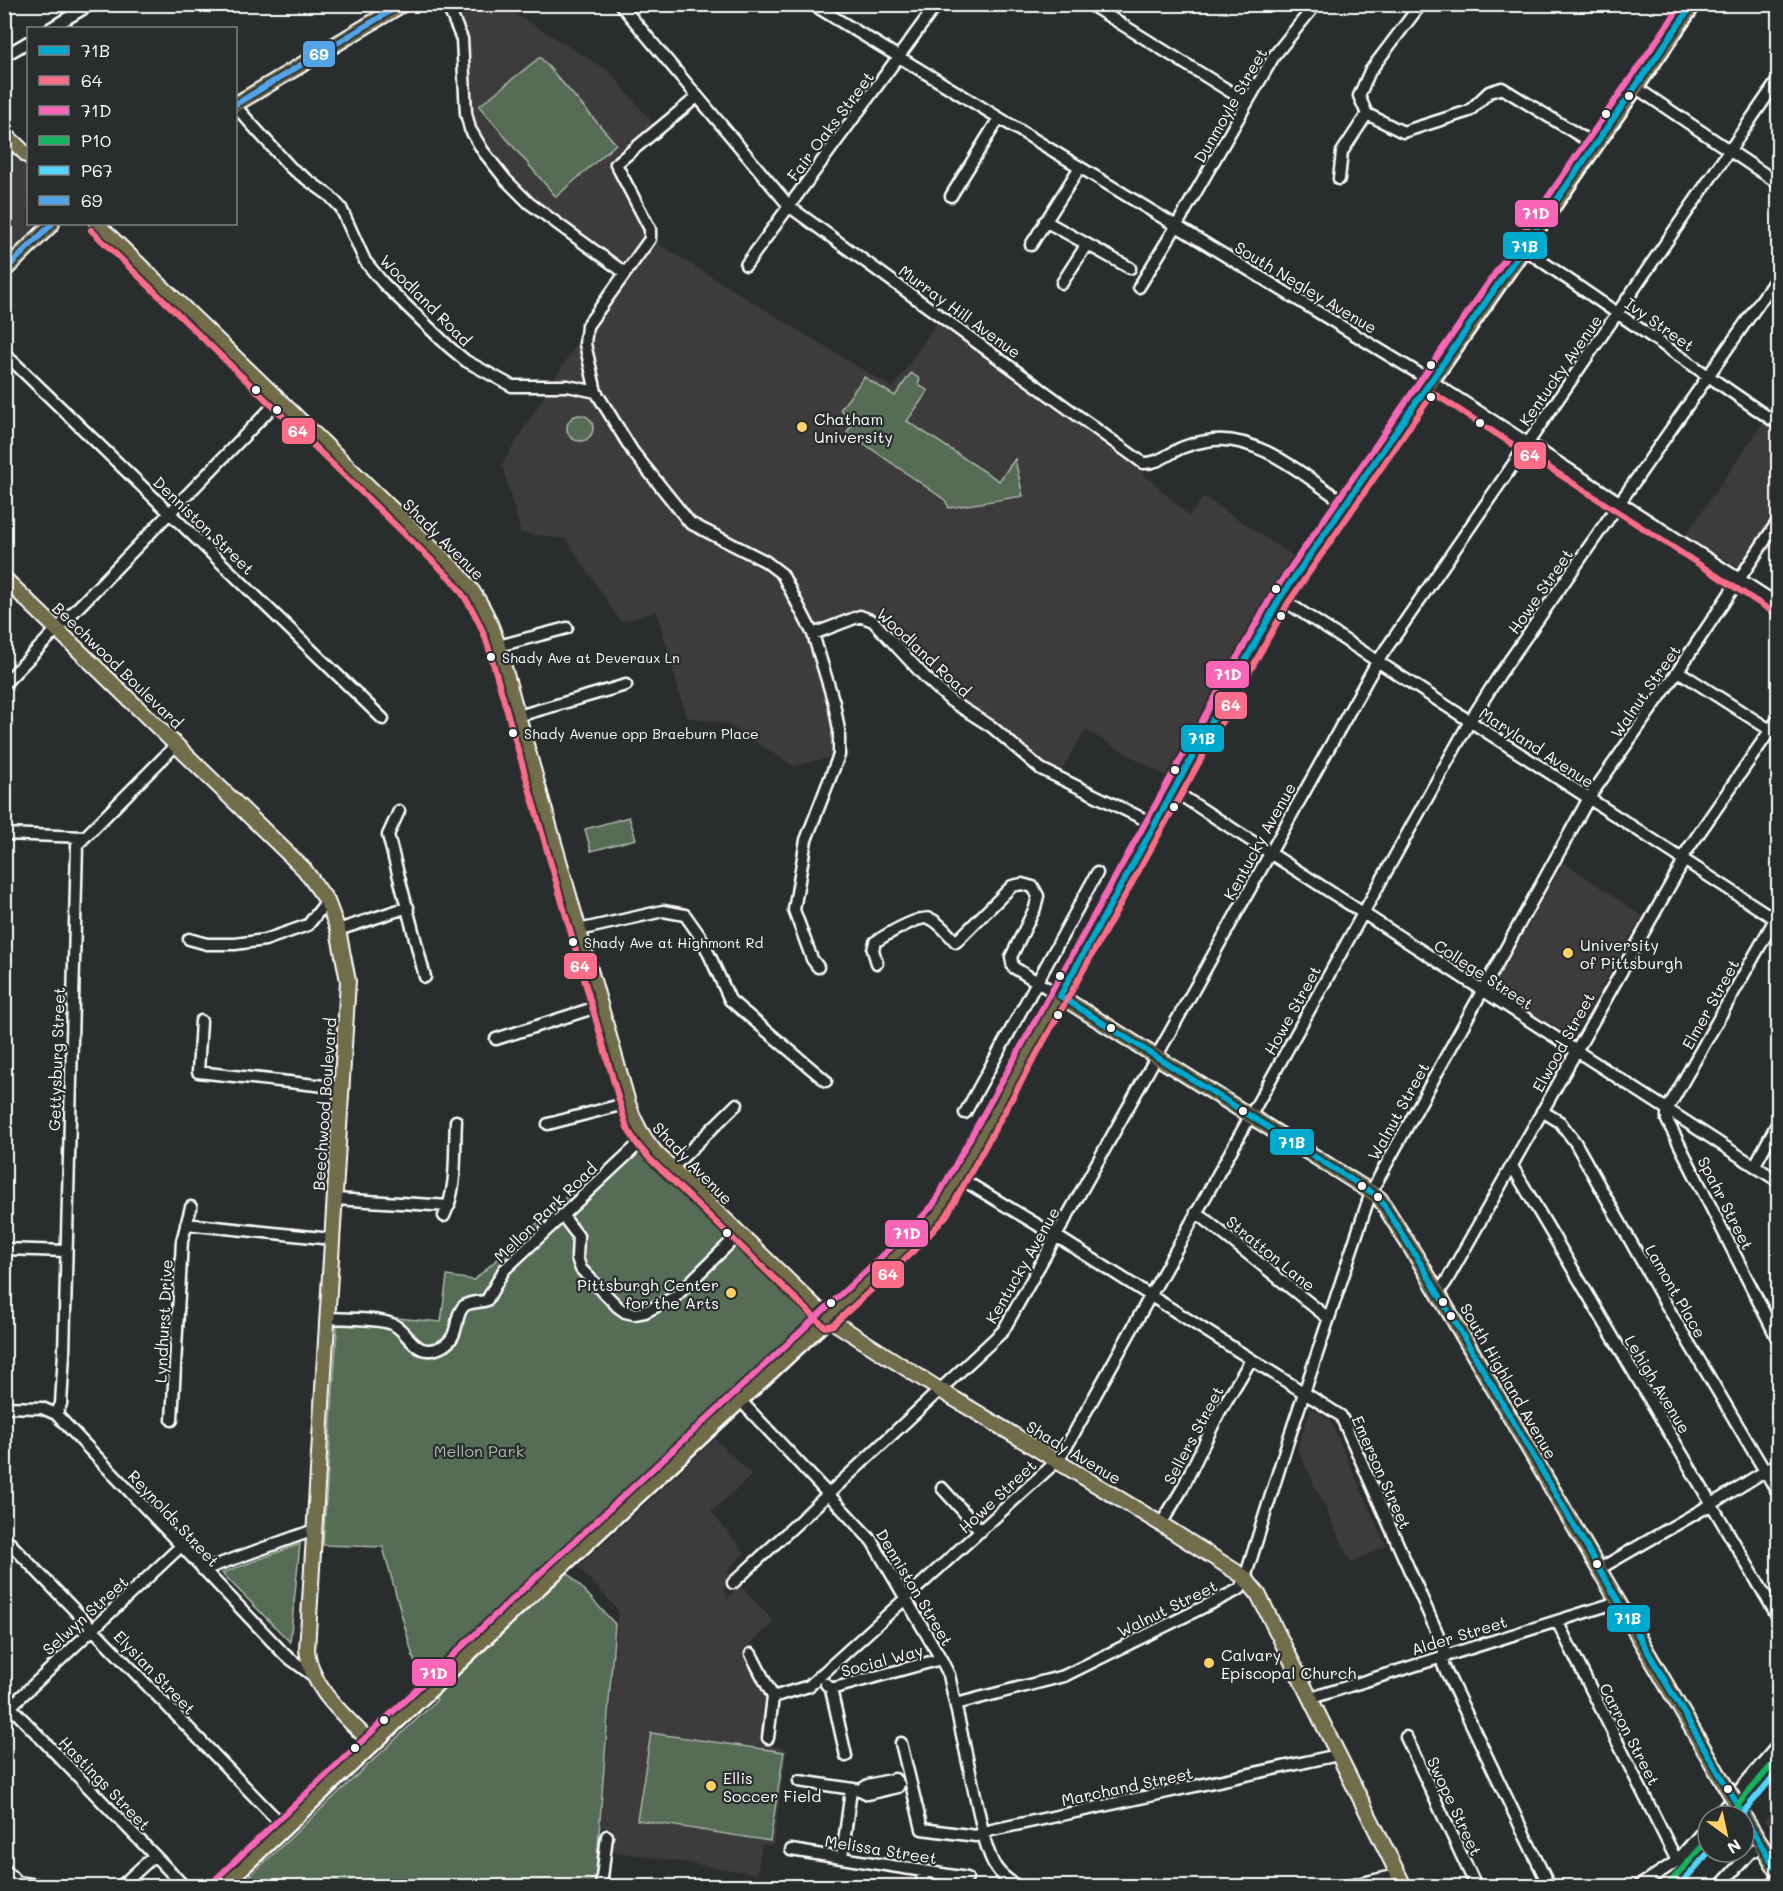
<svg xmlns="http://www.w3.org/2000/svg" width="1783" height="1891" viewBox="0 0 1783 1891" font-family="Mali,sans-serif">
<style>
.built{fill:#3e3b3a}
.green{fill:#576c57;stroke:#abb6ab;stroke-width:1.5}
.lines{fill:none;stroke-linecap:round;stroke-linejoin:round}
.minor-casing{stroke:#fff;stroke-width:15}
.major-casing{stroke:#fff;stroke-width:18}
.highway-casing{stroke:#fff;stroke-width:20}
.minor{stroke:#2a2d2e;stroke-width:10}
.major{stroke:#716d4b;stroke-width:14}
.highway{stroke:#716d4b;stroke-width:15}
.major-bridge-casing{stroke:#fff;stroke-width:18;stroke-linecap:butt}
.major-bridge{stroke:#716d4b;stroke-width:14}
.bus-1-casing{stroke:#2a2d2e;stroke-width:10}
.bus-2-casing{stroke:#2a2d2e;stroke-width:10}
.bus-3-casing{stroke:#2a2d2e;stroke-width:10}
.bus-4-casing{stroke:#2a2d2e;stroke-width:10}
.bus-5-casing{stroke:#2a2d2e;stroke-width:10}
.bus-6-casing{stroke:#2a2d2e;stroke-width:10}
.bus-1{stroke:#00a9ce;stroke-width:6}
.bus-2{stroke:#fb6d88;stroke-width:6}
.bus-3{stroke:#fa66b7;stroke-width:6}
.bus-4{stroke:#13b361;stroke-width:6}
.bus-5{stroke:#53d5fd;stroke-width:6}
.bus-6{stroke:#53a3e8;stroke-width:6}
.bus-dot{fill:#fff;stroke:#2a2d2e;stroke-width:2}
.poi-dot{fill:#ffd166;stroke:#2a2d2e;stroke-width:2}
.labels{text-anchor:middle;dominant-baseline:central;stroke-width:4.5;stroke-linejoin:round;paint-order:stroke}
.bus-label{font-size:14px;fill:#fff;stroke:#2a2d2e;text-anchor:start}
.street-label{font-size:16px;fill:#fff;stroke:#2a2d2e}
.poi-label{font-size:16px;fill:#fff;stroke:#2a2d2e;text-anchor:start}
.park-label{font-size:16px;fill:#abb6ab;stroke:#2a2d2e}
.line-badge{stroke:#2a2d2e;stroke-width:2}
.badge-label{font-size:16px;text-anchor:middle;font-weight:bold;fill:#fff}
</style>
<rect width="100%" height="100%" fill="#2a2d2e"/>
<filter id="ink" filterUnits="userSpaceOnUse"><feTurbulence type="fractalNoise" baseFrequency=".0167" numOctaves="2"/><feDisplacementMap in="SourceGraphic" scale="12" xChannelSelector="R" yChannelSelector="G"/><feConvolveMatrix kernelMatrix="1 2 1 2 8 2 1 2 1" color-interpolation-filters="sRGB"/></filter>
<g filter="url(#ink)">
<path class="built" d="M447 5H507L519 16 609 71 658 129 616 164 650 239 893 388 938 321 1144 474 1189 516 1204 497 1295 557 1269 595 1168 777 1085 730 1057 777 951 701 860 616 813 634 834 703 839 755 794 766 727 724 686 717 657 611 621 622 566 539 521 533 502 465 587 326 624 273 529 203 470 129 462 39Z
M4 145 28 168V224H38L5 258Z
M1778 401V538L1752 575 1685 536Z
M1564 862 1642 916 1573 1037 1493 989Z
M1311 1408 1330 1420 1386 1546 1351 1562 1297 1448Z
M715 1439 752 1475 711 1512 745 1553 727 1570 731 1580 724 1587 727 1598 741 1586 774 1622 746 1648 769 1706 762 1744 787 1749 773 1845 762 1844 757 1874 611 1851 613 1829 601 1827 618 1610 578 1567Z
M1778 1803V1862L1768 1846 1778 1837 1764 1821Z"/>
<path class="green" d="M540 57 616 144 556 197 479 106Z
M911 373 920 379 918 384 928 391 907 421 999 481 1015 459 1023 496 949 508 945 500 847 432 855 420 840 410 864 377 895 396Z
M567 428a13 13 0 1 1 26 0a13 13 0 1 1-26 0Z
M629 817 636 839 591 851 585 829Z
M633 1142 810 1319 556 1560 615 1624 595 1886H239L437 1700 420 1682 383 1547 323 1545 338 1313 441 1322 447 1276 474 1280 574 1190 578 1194Z
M300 1544 290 1642 222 1573Z
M651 1733 784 1752 770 1841 637 1820Z"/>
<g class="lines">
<g class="minor-casing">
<path id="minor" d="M447 4 462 39 466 113 470 129 483 151 506 180 529 203 625 273
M620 4 790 207 1143 463C1158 464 1168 454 1181 448 1189 445 1199 442 1207 441 1256 431 1308 479 1346 504
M812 4 1431 381 1778 604
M1089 4 1247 102
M1421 4 1370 71 1359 96 1367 114 1403 132 1469 111 1489 92 1502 88 1595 145
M51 28 91 4
M4 56 28 42
M1635 87 1778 183
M697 97 616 164 650 229V239L587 326 585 344 596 392 633 452 690 523 765 561 782 574 813 634 860 616 873 621 925 677 951 701 992 727 1041 769 1156 825
M236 107 291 168 330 196 341 208 365 261 383 283 448 346 466 361 512 386H568L596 392
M1339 179 1342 152 1367 114
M951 196 999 118
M1045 221 1130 268
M1031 245 1080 167
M1524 249 1778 424
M746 265 937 4
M1062 283 1087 244
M1139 287 1177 225 1274 56 1316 4
M4 353 383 719
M1280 598 1778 921
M813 634 834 703 839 730V755L806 840 794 910 812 959 818 967
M498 646 567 628
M1678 671 1778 735
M4 684 279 400
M518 716 626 685
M1174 791 1778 1181
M399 811 388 835 425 977
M4 834 84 837
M1778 914 1667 1110V1120L1778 1340
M338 930 408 907
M579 930 663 911 685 915 702 939 730 1000 826 1081
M189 939 207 944H235L265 940 308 925 327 901
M877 963 873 950 875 942C886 935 920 914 931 919 940 923 949 935 956 942L1012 886 1022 884 1033 887 1038 896 1035 908 1011 957 1013 967 1060 996
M201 1021 198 1072 343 1088
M496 1039 600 1006
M1542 1111 1560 1122 1575 1142 1664 1301 1778 1493
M965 1113 1097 873
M548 1124 628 1103
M1755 1165 1778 1122
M1512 1166 1778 1617
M672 1168 737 1104
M958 1177 1056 1236 1341 1416 1444 1648 1443 1665 1549 1886
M335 1199 449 1206
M1196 1212 1328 1318
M562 1215 578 1236 577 1258 581 1269 618 1307 625 1312 634 1314 645 1312 675 1297 739 1234
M444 1216C458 1188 454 1152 456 1121
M186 1224 332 1239
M4 1249 66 1251
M1438 1293 1446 1282 1681 866 1682 858 1778 719
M327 1318C343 1319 378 1318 392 1324 410 1331 414 1361 443 1346 461 1336 453 1316 464 1306 470 1301 480 1303 487 1300L504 1270 644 1139
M740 1400 872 1541 941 1659 949 1675 985 1841C992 1864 996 1873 1017 1886
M4 1407 42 1408 56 1414 285 1655 312 1675
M56 1414 61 1404 64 1353 77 845 176 745
M172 1420 182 1241 191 1207
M942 1488 981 1531
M1161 1524 1181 1491 1219 1413 1251 1360
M4 1537 284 1827
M1599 1569 1712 1504 1778 1463
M203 1570 314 1530
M733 1583 1003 1331 1377 662 1778 80
M1557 1621 1677 1861
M751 1654 773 1697 768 1738
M826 1684 831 1689 846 1756
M831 1689 941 1659
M773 1697 809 1686 1057 1461 1063 1453 1470 721 1500 674 1778 276
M1311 1698 1618 1602
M4 1700 184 1886
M956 1704 1064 1676 1240 1589 1245 1578 1287 1444 1371 1192 1589 798 1678 671 1778 521
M11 1706 180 1547
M1406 1737 1476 1886
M901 1743 922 1829 976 1836 992 1830 1338 1755
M799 1781 860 1790 868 1794 898 1787 899 1784 895 1779 868 1785 860 1790
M1717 1816 1778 1745
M791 1850 967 1878
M842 1857 851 1790
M4 1869 17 1882
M4 1880 44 1886
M121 1886 154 1856
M601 1886 607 1836
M922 1886 923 1871
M1348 1886 1398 1875
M1639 1886 1677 1861 1708 1825
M1720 1886 1750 1853 1761 1846
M1772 1886 1778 1877"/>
</g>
<g class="major-casing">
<path id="major" d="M236 104 403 4
M4 133 28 156
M97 224 459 574C478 597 489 616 498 646L628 1103C634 1123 643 1138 656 1153L827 1318 948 1395 1161 1524 1235 1571 1245 1578 1258 1594 1404 1886
M4 271 52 224
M4 578 304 869 327 901 338 930 348 981 307 1650C311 1690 346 1716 372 1744
M1060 996 1371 1192 1380 1199 1421 1264 1726 1787
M1744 1817 1778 1872"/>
</g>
<g class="highway-casing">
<path id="highway" d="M222 1886 513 1611 915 1237 940 1210 1280 598 1693 4"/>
</g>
<use href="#minor" class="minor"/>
<use href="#major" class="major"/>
<use href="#highway" class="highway"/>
<g class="major-bridge-casing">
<path id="major-bridge" d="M1726 1787 1744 1816"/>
</g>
<use href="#major-bridge" class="major-bridge"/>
<g class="bus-1-casing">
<path id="bus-1" d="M1060 996 1280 598 1693 4
M1060 996 1371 1192 1380 1199 1421 1264 1744 1816
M1744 1817 1778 1872"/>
</g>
<g class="bus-2-casing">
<path id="bus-2" d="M91 230 452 580C469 601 481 623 489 649L627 1128 637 1144 650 1159 825 1327 833 1325 921 1244 947 1215 1288 603 1433 393 1773 612"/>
</g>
<g class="bus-3-casing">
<path id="bus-3" d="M216 1879 507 1604 909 1231 933 1205 1273 593 1682 4"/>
</g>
<g class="bus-4-casing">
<path id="bus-4" d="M1728 1816 1778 1758
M1667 1886 1708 1840"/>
</g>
<g class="bus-5-casing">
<path id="bus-5" d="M1740 1816 1778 1771
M1679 1886 1709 1852"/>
</g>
<g class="bus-6-casing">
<path id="bus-6" d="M236 104 402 4
M4 271 52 224"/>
</g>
<use href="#bus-1" class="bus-1"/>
<use href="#bus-2" class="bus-2"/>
<use href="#bus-3" class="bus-3"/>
<use href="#bus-4" class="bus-4"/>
<use href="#bus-5" class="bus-5"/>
<use href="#bus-6" class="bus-6"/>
</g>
</g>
<g class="bus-dot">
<circle cx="1629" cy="96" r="5"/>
<circle cx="1606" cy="114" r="5"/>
<circle cx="1431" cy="365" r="5"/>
<circle cx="256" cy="390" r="5"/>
<circle cx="1431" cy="397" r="5"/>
<circle cx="277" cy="410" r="5"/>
<circle cx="1480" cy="423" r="5"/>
<circle cx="1276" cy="589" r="5"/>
<circle cx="1281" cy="616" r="5"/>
<circle cx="491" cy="657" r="5"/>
<circle cx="513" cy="733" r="5"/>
<circle cx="1175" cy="770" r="5"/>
<circle cx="1174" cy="807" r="5"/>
<circle cx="573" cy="942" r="5"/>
<circle cx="1060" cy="976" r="5"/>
<circle cx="1058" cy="1015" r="5"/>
<circle cx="1111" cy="1028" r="5"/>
<circle cx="1243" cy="1111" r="5"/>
<circle cx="1362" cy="1186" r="5"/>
<circle cx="1378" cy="1197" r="5"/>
<circle cx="727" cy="1233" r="5"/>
<circle cx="1443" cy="1302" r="5"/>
<circle cx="831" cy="1303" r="5"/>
<circle cx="1451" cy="1316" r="5"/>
<circle cx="1597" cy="1564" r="5"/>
<circle cx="384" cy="1720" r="5"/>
<circle cx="355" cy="1748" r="5"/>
<circle cx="1728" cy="1789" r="5"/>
</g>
<g class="poi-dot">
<circle cx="802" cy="427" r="6"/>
<circle cx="1568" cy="953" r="6"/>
<circle cx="731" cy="1293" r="6"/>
<circle cx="1209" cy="1663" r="6"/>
<circle cx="711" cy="1786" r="6"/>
</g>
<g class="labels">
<g class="bus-label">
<text x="502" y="657">Shady Ave at Deveraux Ln</text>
<text x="524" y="733">Shady Avenue opp Braeburn Place</text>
<text x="584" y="942">Shady Ave at Highmont Rd</text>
</g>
<g class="street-label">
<text transform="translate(1230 105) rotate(-60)">Dunmoyle Street</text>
<text transform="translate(830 126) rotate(-53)">Fair Oaks Street</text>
<text transform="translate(1306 287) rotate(31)">South Negley Avenue</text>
<text transform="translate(426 300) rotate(45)">Woodland Road</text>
<text transform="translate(960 311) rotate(36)">Murray Hill Avenue</text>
<text transform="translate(1660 324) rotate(35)">Ivy Street</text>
<text transform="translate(1560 370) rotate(-55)">Kentucky Avenue</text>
<text transform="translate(204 525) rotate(44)">Denniston Street</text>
<text transform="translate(444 539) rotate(45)">Shady Avenue</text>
<text transform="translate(1540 591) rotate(-55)">Howe Street</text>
<text transform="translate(924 652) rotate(43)">Woodland Road</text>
<text transform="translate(118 665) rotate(44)">Beechwood Boulevard</text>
<text transform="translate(1645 691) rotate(-55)">Walnut Street</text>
<text transform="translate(1537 747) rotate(33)">Maryland Avenue</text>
<text transform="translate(1259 841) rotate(-61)">Kentucky Avenue</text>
<text transform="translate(1484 974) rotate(33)">College Street</text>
<text transform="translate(1710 1004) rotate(-61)">Elmer Street</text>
<text transform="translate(1292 1010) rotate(-61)">Howe Street</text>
<text transform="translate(1563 1042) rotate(-61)">Elwood Street</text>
<text transform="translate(56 1059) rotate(-88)">Gettysburg Street</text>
<text transform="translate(324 1104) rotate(-86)">Beechwood Boulevard</text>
<text transform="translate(1398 1111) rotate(-61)">Walnut Street</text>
<text transform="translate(693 1163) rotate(46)">Shady Avenue</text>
<text transform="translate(1726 1203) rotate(63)">Spahr Street</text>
<text transform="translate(545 1212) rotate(-44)">Mellon Park Road</text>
<text transform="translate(1271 1253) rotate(39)">Stratton Lane</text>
<text transform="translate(1022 1265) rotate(-60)">Kentucky Avenue</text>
<text transform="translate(1676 1291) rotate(60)">Lamont Place</text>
<text transform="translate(163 1321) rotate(-87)">Lyndhurst Drive</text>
<text transform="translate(1509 1381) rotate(60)">South Highland Avenue</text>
<text transform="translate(1658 1384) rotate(59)">Lehigh Avenue</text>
<text transform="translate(1193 1435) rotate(-62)">Sellers Street</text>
<text transform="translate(1074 1452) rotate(31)">Shady Avenue</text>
<text transform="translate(1382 1472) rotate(66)">Emerson Street</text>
<text transform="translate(997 1496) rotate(-43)">Howe Street</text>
<text transform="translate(174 1518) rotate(47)">Reynolds Street</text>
<text transform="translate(915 1587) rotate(59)">Denniston Street</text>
<text transform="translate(1167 1608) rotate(-26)">Walnut Street</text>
<text transform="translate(85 1615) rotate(-42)">Selwyn Street</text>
<text transform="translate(1459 1635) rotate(-17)">Alder Street</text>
<text transform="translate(882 1660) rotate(-15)">Social Way</text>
<text transform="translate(155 1672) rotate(46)">Elysian Street</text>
<text transform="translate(1630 1734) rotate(63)">Carron Street</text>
<text transform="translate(105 1783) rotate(46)">Hastings Street</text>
<text transform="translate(1127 1786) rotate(-12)">Marchand Street</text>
<text transform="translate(1455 1806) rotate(65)">Swope Street</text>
<text transform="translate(881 1849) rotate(9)">Melissa Street</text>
</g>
<g class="poi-label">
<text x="814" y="418">Chatham<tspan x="814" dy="18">University</tspan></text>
<text x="1580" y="944">University<tspan x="1580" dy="18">of Pittsburgh</tspan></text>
<text x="719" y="1284" text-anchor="end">Pittsburgh Center<tspan x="719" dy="18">for the Arts</tspan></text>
<text x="1221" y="1654">Calvary<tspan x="1221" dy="18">Episcopal Church</tspan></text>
<text x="723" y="1777">Ellis<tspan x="723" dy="18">Soccer Field</tspan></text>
</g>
<g class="park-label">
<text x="479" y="1450">Mellon Park</text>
</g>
</g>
<g class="line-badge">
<rect x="302" y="40" width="34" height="28" rx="6" fill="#53a3e8"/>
<rect x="1514" y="199" width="45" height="29" rx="6" fill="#fa66b7"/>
<rect x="1502" y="231" width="46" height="29" rx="6" fill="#00a9ce"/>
<rect x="281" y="417" width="35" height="28" rx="6" fill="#fb6d88"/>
<rect x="1513" y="441" width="34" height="29" rx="6" fill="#fb6d88"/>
<rect x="1205" y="660" width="45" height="29" rx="6" fill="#fa66b7"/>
<rect x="1214" y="691" width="34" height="29" rx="6" fill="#fb6d88"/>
<rect x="1180" y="724" width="45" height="29" rx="6" fill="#00a9ce"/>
<rect x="563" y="952" width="35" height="28" rx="6" fill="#fb6d88"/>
<rect x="1269" y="1128" width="46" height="28" rx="6" fill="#00a9ce"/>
<rect x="884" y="1219" width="45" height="29" rx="6" fill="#fa66b7"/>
<rect x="871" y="1260" width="34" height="29" rx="6" fill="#fb6d88"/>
<rect x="1606" y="1604" width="45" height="29" rx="6" fill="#00a9ce"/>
<rect x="411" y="1658" width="46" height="29" rx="6" fill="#fa66b7"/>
</g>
<g class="badge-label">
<text x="319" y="60">69</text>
<text x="1536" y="219">71D</text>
<text x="1525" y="252">71B</text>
<text x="298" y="437">64</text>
<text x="1530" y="461">64</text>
<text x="1228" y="680">71D</text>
<text x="1231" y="711">64</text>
<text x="1202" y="744">71B</text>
<text x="580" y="972">64</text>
<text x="1292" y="1148">71B</text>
<text x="907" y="1239">71D</text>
<text x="888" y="1280">64</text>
<text x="1628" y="1624">71B</text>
<text x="434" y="1679">71D</text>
</g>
<rect width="1783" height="1891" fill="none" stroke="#2a2d2e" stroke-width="24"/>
<rect x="12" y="12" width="1759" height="1867" fill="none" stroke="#fff" stroke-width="2" filter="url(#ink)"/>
<rect x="27" y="27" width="210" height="198" fill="#2a2d2e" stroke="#7f8182" stroke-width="1.5"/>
<rect x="39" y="46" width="30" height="9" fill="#00a9ce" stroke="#7f8182" stroke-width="1.5"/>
<text x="81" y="57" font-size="18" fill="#ffffff">71B</text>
<rect x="39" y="76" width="30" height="9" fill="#fb6d88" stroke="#7f8182" stroke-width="1.5"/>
<text x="81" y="87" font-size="18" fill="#ffffff">64</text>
<rect x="39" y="106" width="30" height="9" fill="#fa66b7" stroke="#7f8182" stroke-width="1.5"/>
<text x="81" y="117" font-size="18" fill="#ffffff">71D</text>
<rect x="39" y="136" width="30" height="9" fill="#13b361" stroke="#7f8182" stroke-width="1.5"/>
<text x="81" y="147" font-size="18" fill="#ffffff">P10</text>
<rect x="39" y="166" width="30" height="9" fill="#53d5fd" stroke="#7f8182" stroke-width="1.5"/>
<text x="81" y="177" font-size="18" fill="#ffffff">P67</text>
<rect x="39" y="196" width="30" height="9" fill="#53a3e8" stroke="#7f8182" stroke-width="1.5"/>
<text x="81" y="207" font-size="18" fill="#ffffff">69</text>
<g transform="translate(1726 1834) rotate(147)"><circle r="28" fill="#2a2d2e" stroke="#7f8182" stroke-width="1.5"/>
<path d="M0-4.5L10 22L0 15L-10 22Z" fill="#ffd166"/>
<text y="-9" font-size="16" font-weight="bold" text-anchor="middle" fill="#ffffff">N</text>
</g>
</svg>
